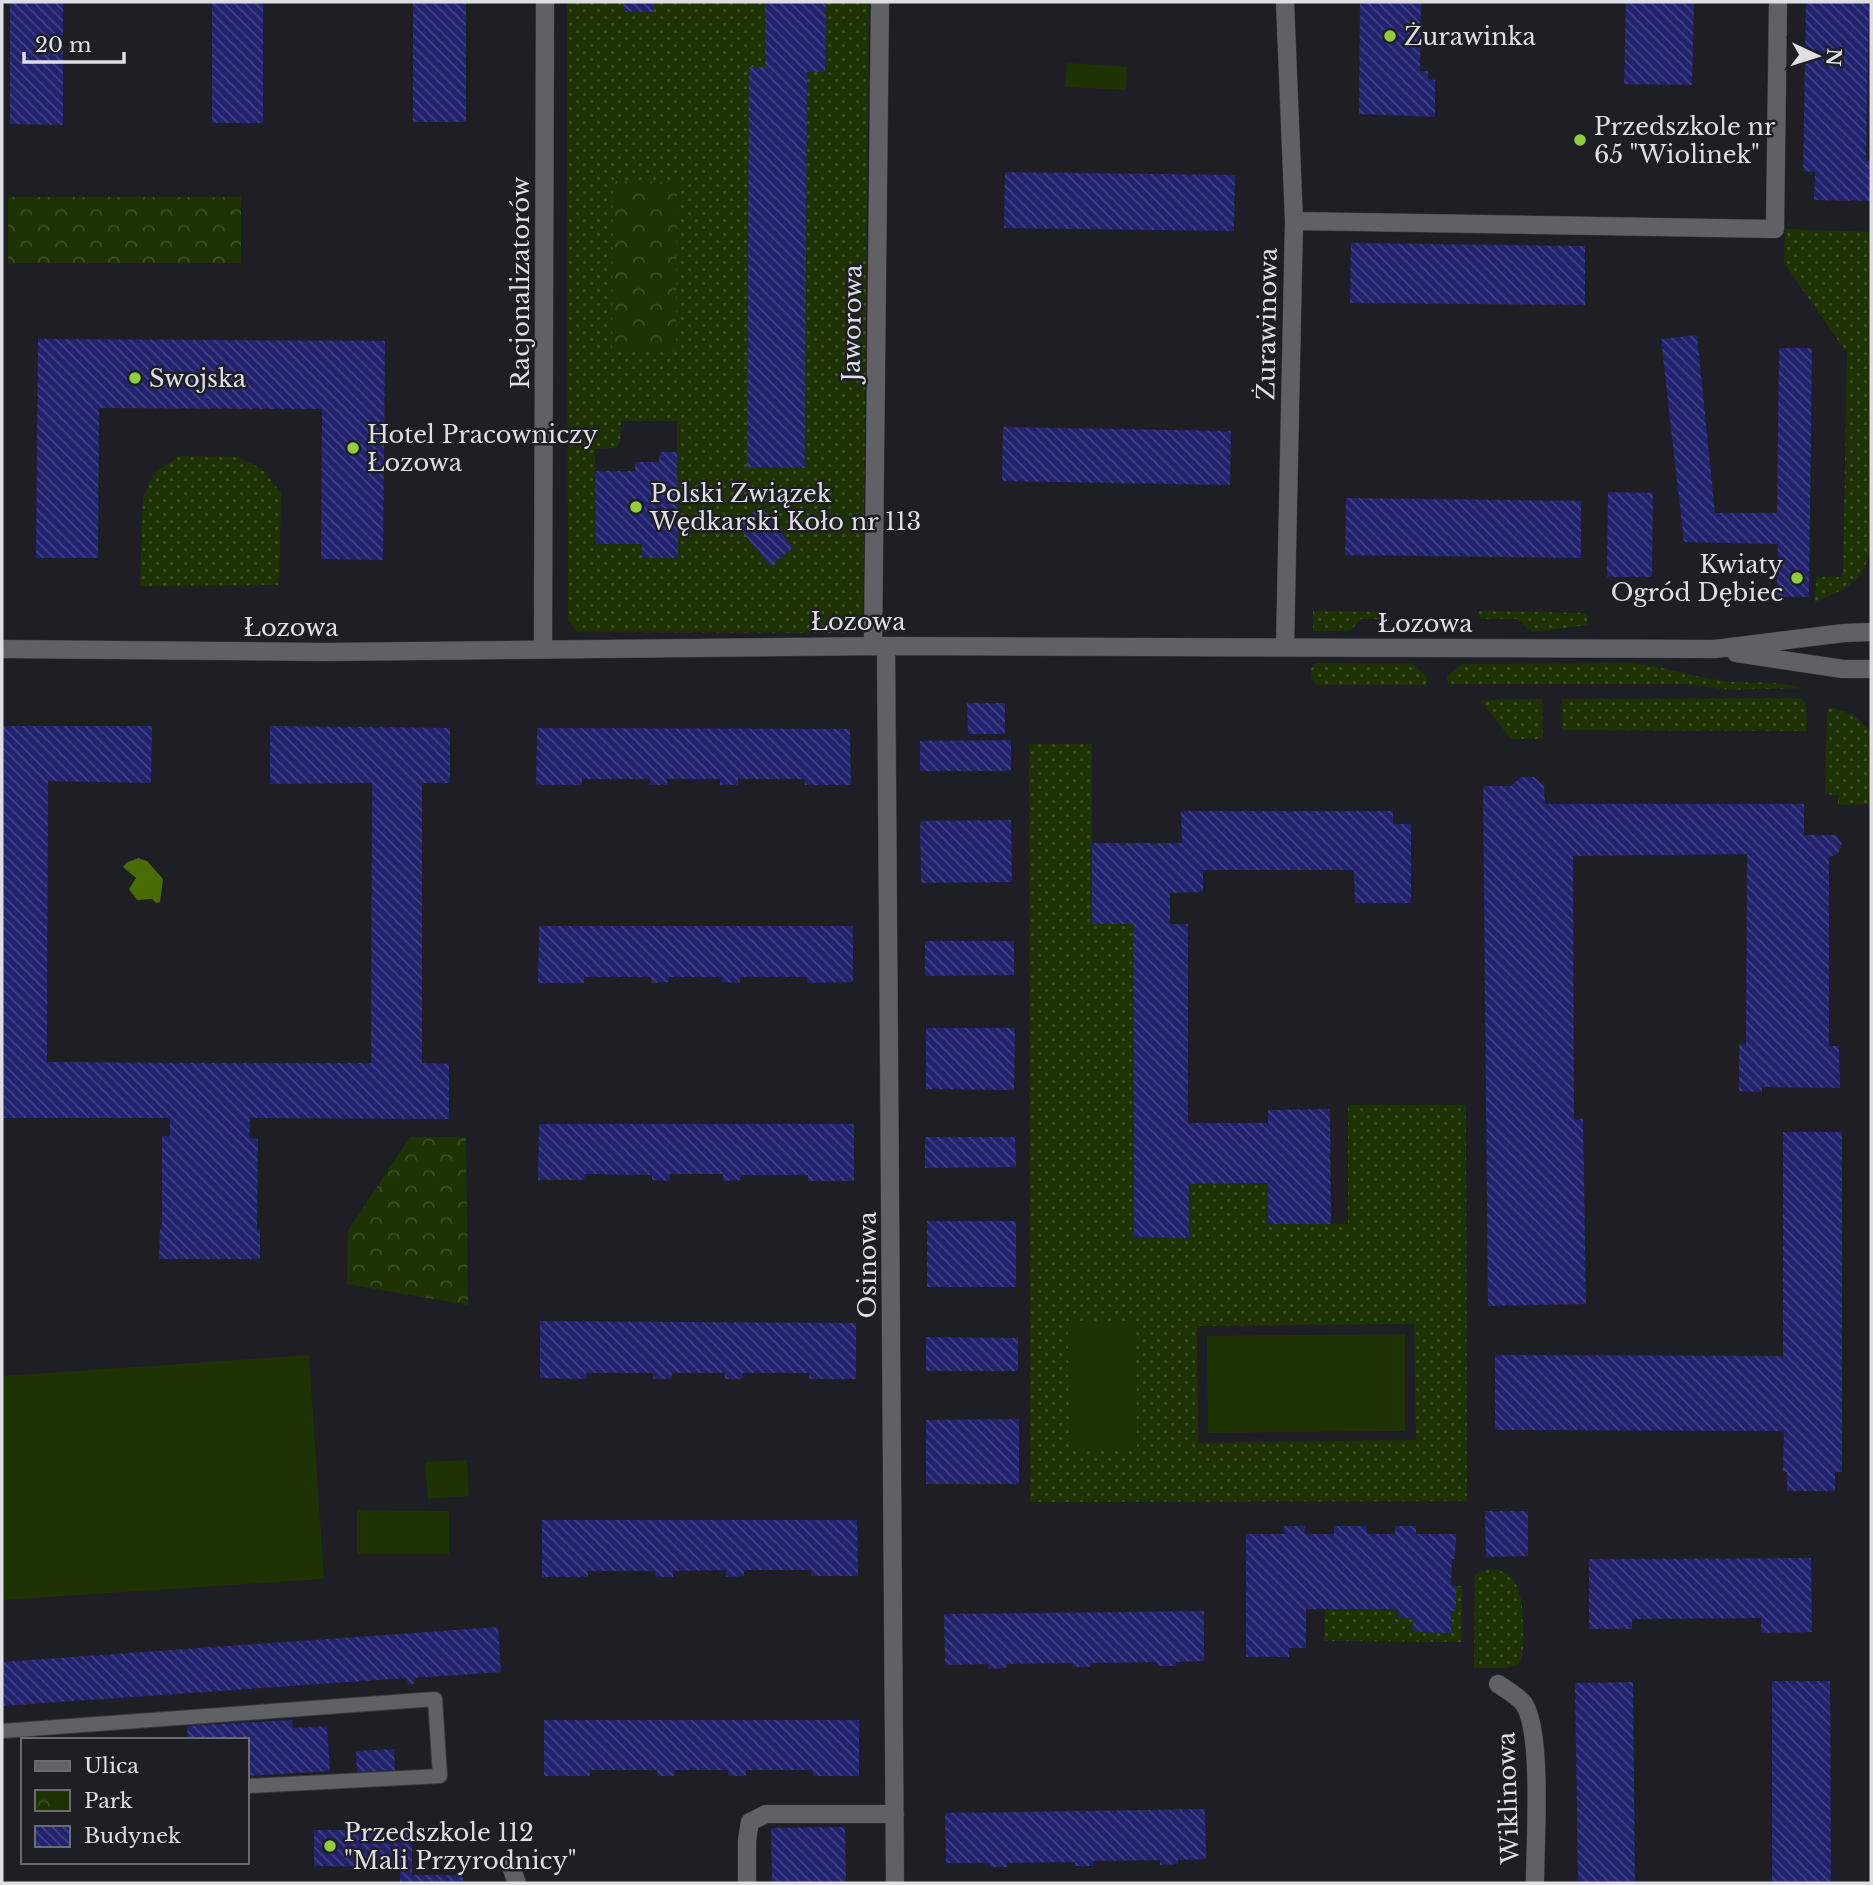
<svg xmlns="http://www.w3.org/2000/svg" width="1873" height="1885" viewBox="0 0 1873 1885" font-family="'Libre Baskerville',serif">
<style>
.grass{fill:url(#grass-dots);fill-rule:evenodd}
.park{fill:url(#park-crowns)}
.garden{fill:#1f3204}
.water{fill:#486d05}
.building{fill:url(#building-back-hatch)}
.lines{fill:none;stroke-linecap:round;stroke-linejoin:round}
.service-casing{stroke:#383a40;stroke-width:16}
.minor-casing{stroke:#383a40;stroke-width:19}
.service{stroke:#606164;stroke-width:14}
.minor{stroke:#606164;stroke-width:18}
.poi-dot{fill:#92cd3e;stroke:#1d1f25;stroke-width:2.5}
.labels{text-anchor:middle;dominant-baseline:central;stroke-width:5;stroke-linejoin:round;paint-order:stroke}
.poi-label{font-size:24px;fill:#dedfe4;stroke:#1d1f25;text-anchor:start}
.street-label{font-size:24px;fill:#dedfe4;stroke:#1d1f25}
</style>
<defs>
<pattern id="grass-dots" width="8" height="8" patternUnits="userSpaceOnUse" patternTransform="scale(1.75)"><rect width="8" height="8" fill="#1f3204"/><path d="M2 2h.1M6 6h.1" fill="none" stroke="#3f4f28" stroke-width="1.8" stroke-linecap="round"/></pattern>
<pattern id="park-crowns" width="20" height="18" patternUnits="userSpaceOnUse" patternTransform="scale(1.75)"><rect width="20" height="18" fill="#1f3204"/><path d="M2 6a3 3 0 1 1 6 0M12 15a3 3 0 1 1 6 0" fill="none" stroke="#3f4f28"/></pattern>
<pattern id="building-back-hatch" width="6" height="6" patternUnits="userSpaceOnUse" patternTransform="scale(1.75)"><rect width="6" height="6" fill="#22226e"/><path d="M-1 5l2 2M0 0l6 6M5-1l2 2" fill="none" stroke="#424283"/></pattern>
</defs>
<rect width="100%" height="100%" fill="#1d1f25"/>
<path class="grass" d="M567 2H869L863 618 854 633 577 632 568 620ZM621 421H677V558L642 544 596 543 595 449 616 448 620 442Z
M1785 229 1871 232 1870 549C1868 556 1867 565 1863 571 1854 587 1831 595 1815 602L1816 577H1843L1847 353 1784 263Z
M180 456 237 457 262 469 281 493 279 585 140 586 143 498 155 472Z
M1313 611 1383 612V619H1361L1352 629 1347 631H1313Z
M1479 611 1587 613V625L1532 632 1517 619H1480Z
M1316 663 1413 664 1427 677 1426 685H1317L1312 680 1311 669Z
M1631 663C1663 666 1693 677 1724 681 1749 684 1776 680 1801 688L1728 690 1687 684H1448L1447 676 1462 664Z
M1800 698 1806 704 1807 731 1562 730V699Z
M1542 699 1543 739H1511L1480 700Z
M1832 707 1855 716 1871 732V804L1838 805V795H1825L1827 710Z
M1029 744H1092V923L1133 924 1134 1237H1189V1184L1268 1183V1224H1348V1105H1466L1467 1501 1030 1502ZM1414 1324 1416 1440 1198 1443 1197 1326Z
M1489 1569C1521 1569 1523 1603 1523 1627 1523 1641 1525 1652 1518 1665L1508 1668H1474L1475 1574Z
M1456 1586H1462V1642L1324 1641 1325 1609H1398L1399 1618H1413L1414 1632 1451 1633V1611H1455Z"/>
<path class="park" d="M613 181 677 182 676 351 612 350Z
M8 197H241V263H8Z
M410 1137H466L468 1305 347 1284 348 1231Z"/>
<path class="garden" d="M1067 63 1127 67 1126 90 1065 87Z
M1068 1323H1136L1137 1449H1069Z
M1405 1334V1431L1208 1433 1207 1336Z
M309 1355 324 1579 2 1600V1376Z
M467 1460 469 1496 428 1499 425 1462Z
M357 1510 449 1511V1554H357Z"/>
<path class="water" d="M138 858 147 861 163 879 160 902 156 903 152 899 137 900 129 889 136 878 123 867 126 863Z"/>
<path class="building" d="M10 2H63V125L10 124Z
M212 2H263V123H212Z
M413 2H466V122H413Z
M623 2H654V12L624 11Z
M765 2H826L825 72H807L805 468 747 467 749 67H765Z
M1360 2H1421L1420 71H1428V79L1435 80V117L1359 114Z
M1626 2H1694L1692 85 1624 84Z
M1806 2H1869L1866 161H1871V201L1814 200 1815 172 1803 171Z
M1005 172 1235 175 1234 231 1004 228Z
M1351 243 1585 246V305L1350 303Z
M1697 335 1715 513H1777L1779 348H1812L1809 597H1776L1778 544 1684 542 1661 339Z
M38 339 385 341 383 560 321 559 322 409 99 408 98 558H36Z
M1003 427 1231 431 1230 485 1002 481Z
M660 452H677L678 558H642V544H596L595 471H635V462H659Z
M1608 492 1653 493 1652 577H1607Z
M1346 498 1581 501V558L1345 555Z
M761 506 793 548 770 566 737 525Z
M967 703H1005V734H968Z
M2 726H152L151 783 48 781 47 1062 211 1063H371L372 783 270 784V726L450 728V783H422V1063L449 1064V1119L250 1118 249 1138 258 1139 257 1229H260V1259H159L160 1229H162V1136H170V1118H2Z
M537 728 850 729 851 785H805V779H738V785H720V779H667V785H649L650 779H582V785H536Z
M1011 740V771H920V741Z
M1521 777H1534L1544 786 1545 804H1804V835H1836L1842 844 1838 854 1829 857V1046H1839L1840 1088 1762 1087V1092L1739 1091V1044L1746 1045 1747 854 1573 856 1574 1119H1583L1586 1304 1488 1306 1483 786H1511Z
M1181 811H1393V824H1411V903H1355L1354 870H1203V892L1170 893V924H1188V1123H1268V1110L1330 1109 1331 1224H1268V1183L1189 1184V1238L1134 1237 1133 924H1092V843H1182Z
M1011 820 1012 882 921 883 920 821Z
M539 926H853V982L807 983V977H740V983L722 982V977H669V982L651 983V977H584V983H538Z
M925 941H1014V975L925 976Z
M926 1028H1015L1014 1090 926 1089Z
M539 1124H854V1181H808V1175H741V1180L723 1181V1174H669L670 1181 652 1180V1175L585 1174 584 1180H538Z
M1783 1132H1842V1472H1835V1491H1787V1472H1783L1784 1431 1495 1430V1355L1783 1356Z
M925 1137H1015L1016 1167 925 1168Z
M927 1221H1016V1287H927Z
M540 1321 856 1323V1379H809V1373H743L742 1379H725V1373H672L671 1379H653V1373H586L587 1379 540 1378Z
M926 1337 1018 1338V1371H926Z
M1019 1419V1484H926V1420Z
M1485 1511H1528V1556L1486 1557Z
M542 1520H857L858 1576H811V1570H744V1576L726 1577V1570L673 1571V1577H655V1571H588V1577H542Z
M1284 1526H1305V1534H1334V1526H1367V1534H1395V1526H1416V1534H1456L1455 1559H1452L1451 1586H1456V1611H1451V1633L1413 1632V1618H1398V1609H1306V1648H1289V1657H1246V1534H1284Z
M1811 1558 1812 1632 1761 1633V1618L1632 1619V1629H1589V1559Z
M1204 1611V1661L1176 1662 1175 1666H1158L1157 1662 1091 1663V1667H1073V1663L1006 1664V1668L988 1669V1664L945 1665 944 1614Z
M498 1627 501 1672 414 1678V1684H408L407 1678 2 1706V1662Z
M1772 1681H1830L1831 1883H1772Z
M1633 1682 1635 1883H1578L1575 1683Z
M292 1720 293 1728 327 1726 330 1771 247 1776V1740H188L187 1726Z
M544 1720H859V1776H813L812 1770H746V1776H728V1770H675L674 1776H657V1770H590V1776H544Z
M394 1749 395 1770 357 1772 356 1751Z
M1205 1809 1206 1859 1178 1860V1864L1160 1865V1860L1093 1861V1866H1075V1862L1007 1863 1008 1867H990V1863H946L945 1813Z
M845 1827 846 1883H772L771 1828Z
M314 1830H412V1875H463V1883H400V1867L314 1866Z"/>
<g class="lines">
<g class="service-casing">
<path id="service" d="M2 1731 435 1699 440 1776 247 1786"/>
</g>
<g class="minor-casing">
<path id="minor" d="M1285 2 1294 221 1285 647
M1294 221 1775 229 1778 2
M873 646 880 2
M886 646 895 1883
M543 648 545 2
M2 649 324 652 886 646 1715 649 1844 633 1871 632
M1736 653 1843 669H1871
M1498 1684C1507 1690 1518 1696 1524 1704 1543 1733 1535 1844 1535 1883
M510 1864 517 1883
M747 1883V1840L750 1822 766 1814H895"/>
</g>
<use href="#service" class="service"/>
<use href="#minor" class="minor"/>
</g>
<g class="poi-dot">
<circle cx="1390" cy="36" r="7"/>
<circle cx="1580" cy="140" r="7"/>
<circle cx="135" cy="378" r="7"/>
<circle cx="353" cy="448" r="7"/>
<circle cx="636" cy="507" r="7"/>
<circle cx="1797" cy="578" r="7"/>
<circle cx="330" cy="1846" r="7"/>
</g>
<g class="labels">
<g class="poi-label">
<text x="1404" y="36">Żurawinka</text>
<text x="1594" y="126">Przedszkole nr<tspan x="1594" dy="28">65 "Wiolinek"</tspan></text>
<text x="149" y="378">Swojska</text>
<text x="367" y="434">Hotel Pracowniczy<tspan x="367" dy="28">Łozowa</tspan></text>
<text x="650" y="493">Polski Związek<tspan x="650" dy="28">Wędkarski Koło nr 113</tspan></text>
<text x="1783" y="564" text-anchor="end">Kwiaty<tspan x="1783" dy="28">Ogród Dębiec</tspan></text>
<text x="344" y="1832">Przedszkole 112<tspan x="344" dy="28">"Mali Przyrodnicy"</tspan></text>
</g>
<g class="street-label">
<text transform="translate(520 283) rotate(-90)">Racjonalizatorów</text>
<text transform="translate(852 323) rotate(-89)">Jaworowa</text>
<text transform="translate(1267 324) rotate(-89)">Żurawinowa</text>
<text x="858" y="621">Łozowa</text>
<text x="1425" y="623">Łozowa</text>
<text x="291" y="627">Łozowa</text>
<text transform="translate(867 1265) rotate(-90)">Osinowa</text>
<text transform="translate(1508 1798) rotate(-92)">Wiklinowa</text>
</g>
</g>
<rect width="1873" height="1885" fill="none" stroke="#dedfe4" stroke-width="7"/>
<rect x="21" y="1738" width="228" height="126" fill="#1d1f25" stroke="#6a6c71" stroke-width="2"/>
<rect x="35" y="1761" width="35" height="10" fill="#606164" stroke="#6a6c71" stroke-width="2"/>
<text x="84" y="1773" font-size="21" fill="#dedfe4">Ulica</text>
<rect x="35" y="1790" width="35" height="21" fill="url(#park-crowns)" stroke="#6a6c71" stroke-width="2"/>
<text x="84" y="1808" font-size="21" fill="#dedfe4">Park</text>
<rect x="35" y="1826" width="35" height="21" fill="url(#building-back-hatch)" stroke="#6a6c71" stroke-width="2"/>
<text x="84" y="1843" font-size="21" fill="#dedfe4">Budynek</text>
<g transform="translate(1817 56) rotate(94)" stroke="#1d1f25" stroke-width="5" paint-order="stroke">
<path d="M0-5L12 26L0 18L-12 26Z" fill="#dedfe4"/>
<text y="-10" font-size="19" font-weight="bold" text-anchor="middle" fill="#dedfe4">N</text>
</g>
<path d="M24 52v10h100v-10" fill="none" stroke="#dedfe4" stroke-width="3.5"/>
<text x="35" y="52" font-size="21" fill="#dedfe4" stroke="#1d1f25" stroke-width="5" paint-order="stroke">20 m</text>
</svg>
